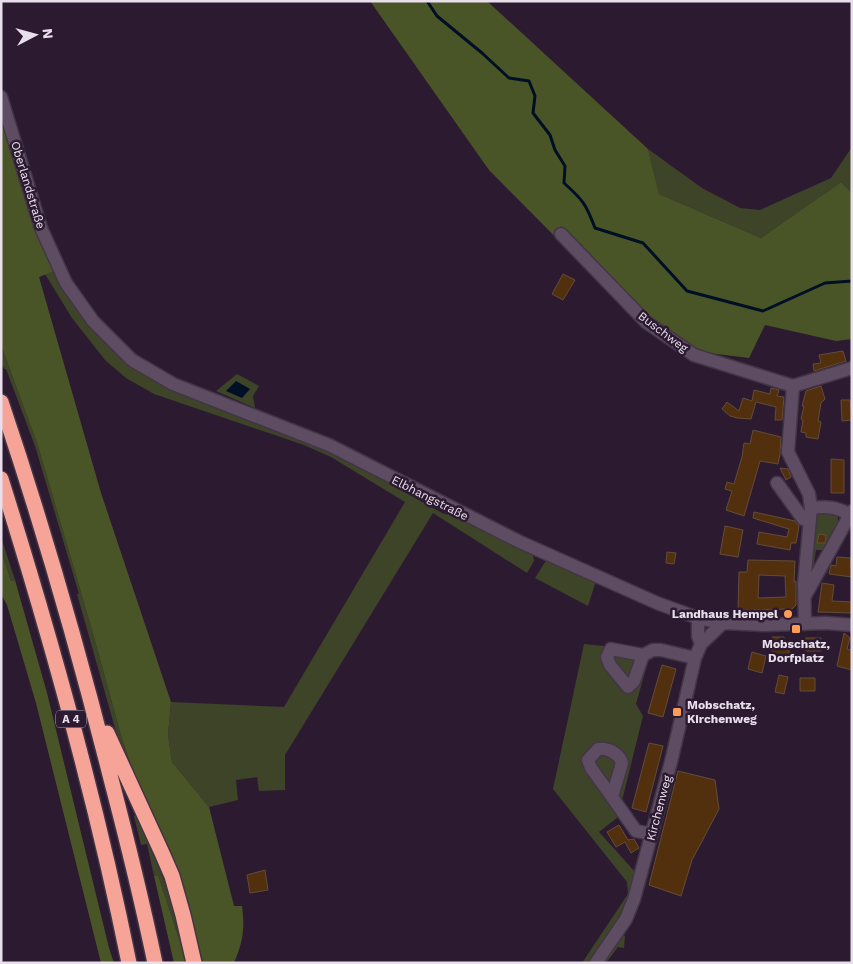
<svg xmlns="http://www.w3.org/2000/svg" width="853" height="964" viewBox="0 0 853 964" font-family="'Work Sans',sans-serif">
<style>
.green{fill:#3d4428}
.forest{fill:#495527}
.water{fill:#000f25}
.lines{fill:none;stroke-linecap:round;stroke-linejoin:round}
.stream{stroke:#000f25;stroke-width:3}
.building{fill:#53300d;stroke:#634c38;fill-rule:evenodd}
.minor-casing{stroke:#433546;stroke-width:15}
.highway-casing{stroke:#433546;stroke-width:18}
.minor{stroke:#5e4c63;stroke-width:12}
.highway{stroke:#f7a498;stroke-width:15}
.poi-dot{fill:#fd9d55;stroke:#2c1b30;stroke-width:2}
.labels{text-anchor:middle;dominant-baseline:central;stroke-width:5;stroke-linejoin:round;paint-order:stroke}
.shield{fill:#2c1b30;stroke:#b0a4b4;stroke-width:1}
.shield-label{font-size:11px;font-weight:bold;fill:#e9deec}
.street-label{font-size:12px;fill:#e9deec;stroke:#2c1b30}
.poi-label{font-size:12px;font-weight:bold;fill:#e9deec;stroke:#2c1b30;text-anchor:end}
</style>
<rect width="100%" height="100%" fill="#2c1b30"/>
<path class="green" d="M852 147V193L841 182 761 238 659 194 648 149 702 188 740 208 760 210 831 178Z
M55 271 113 349 253 419 268 429 290 434 332 452 444 514 456 515 532 551 534 561 527 573 433 513 285 755V790L259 791 257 777 236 780 238 800 209 807 172 762 168 735 171 702 284 707 405 502 331 457 304 445 154 394 126 378 105 360 72 318 45 274Z
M1 345 38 446 92 630 122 739 140 791 169 849 190 908 203 963H201L122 753 77 594H79L35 446 6 369H4L1 362Z
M237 374 259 386 253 396 255 408 216 391Z
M818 513 837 514C842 527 828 544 822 556L823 550H816L814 563 820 565 809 578 815 515Z
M1 537 15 580 11 581 1 551Z
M547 559 596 581 588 606 535 578Z
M584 644 651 651 636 704 643 716 618 817 599 832 637 874 623 913 590 963H582L628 894 627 882 553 789Z
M136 815C158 862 178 911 188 963H185L181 945 158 875 154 876 147 844 141 845 134 816Z
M623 935 625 936 624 948 618 947 606 963H600L618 939Z"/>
<path class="forest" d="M370 1H487L648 149 659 194 761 238 841 182 852 193V339L836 341 765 325 749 358 701 352 600 282 489 170Z
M1 122 3 128 8 127 55 271 39 277 101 493 171 702 168 735 172 762 209 807 234 906H242C245 929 243 942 234 963H203L190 908 169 849 140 791 122 739 92 630 38 446 1 345Z
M1 551 11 581 15 580 47 693 109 948 114 963H101L36 703 7 605 1 594Z
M158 875 181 945 185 963H174L154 876Z"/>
<path class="water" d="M236 381 250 389 242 398 226 391Z"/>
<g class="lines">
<path class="stream" d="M427 1 437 16 482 53 509 78 529 81 535 96 533 113 550 135 555 150 565 166 564 183C583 200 586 204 595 228L643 243 687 291 763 311 825 283 852 281"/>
</g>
<path class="building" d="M563 274 575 280 563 300 552 294Z
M843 351 846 361 814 371 813 364 821 363 819 355Z
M821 386 825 399 821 403 818 421 821 422 818 439 806 437V433L801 432 803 420 801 419 804 406H802L806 391Z
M771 388 779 390 777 396 784 397 782 420H775L776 407 756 402 751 419 737 418 730 416 722 409 727 402 739 411 743 398 752 401 754 390 770 394Z
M841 400H850L852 420 842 421Z
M753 430 781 437 780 454 778 464 760 461 744 516 726 510 732 491 725 489 727 482 734 484 742 457 744 443 750 444Z
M831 459 844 460V493H831Z
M780 468 788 469 791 477 786 480Z
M754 512 795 521 799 526 796 543H791L790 550 757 544 759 532 787 537 789 529 753 518Z
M725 526 743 530 738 557 720 554Z
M819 534 826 535 825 543H817Z
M667 552 676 553 674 564 666 563Z
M837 557 851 558 850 567 852 568V577L829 574 831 565 836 566Z
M748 560 795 561 794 582 796 581V605L792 609 738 610 739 572H747ZM759 575 785 576 786 597 758 598Z
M822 583 834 585 832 601 852 602V613L818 612Z
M844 633 850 638 847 649 852 650V670L837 666Z
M772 637H784V641H789V655H772Z
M805 638H821V651H806Z
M752 652 766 656 762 673 748 669Z
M662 665 676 669 663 717 648 713Z
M779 675 788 677 784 694 775 692Z
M800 678H815V691H800Z
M649 743 663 746 646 812 632 808Z
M678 771 715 780 719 809 692 860 681 896 649 885Z
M619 825 628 840 634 839 639 848 631 853 625 842 616 847 607 832Z
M265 870 268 890 250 893 247 875Z"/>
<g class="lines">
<g class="minor-casing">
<path id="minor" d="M1 97 41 228 66 283 93 321 132 360 173 384 329 445 518 541 657 603 698 618 723 623 764 625 826 623 852 625
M561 234 646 322 694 355 793 386 852 368
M793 386 788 452 809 494 811 508 804 584 805 624
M777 483 803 519 810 521
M811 508C827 506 836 507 849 514
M805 596 852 511
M698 618V636L701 644
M643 655 634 681 628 687 610 665 607 657 611 649 643 655 653 650H661L695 658
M612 797 591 768 588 760 598 749C608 748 619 753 622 763L612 797 636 831 652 834
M596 963 626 919 634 899 671 762 695 658 701 644 723 623"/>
</g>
<g class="highway-casing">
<path id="highway" d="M1 402C43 526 79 652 111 779 127 840 142 901 155 963
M1 479C51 638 96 799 129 963
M107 733 162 853 172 876 183 915 194 963"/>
</g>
<use href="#minor" class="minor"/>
<use href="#highway" class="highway"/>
</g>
<g class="poi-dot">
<circle cx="788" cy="614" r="5"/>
<rect x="791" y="624" width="10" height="10" rx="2.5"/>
<rect x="672" y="707" width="10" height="10" rx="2.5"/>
</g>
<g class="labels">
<rect class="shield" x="56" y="710.5" width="30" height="17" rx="4"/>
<g class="shield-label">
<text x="71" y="719">A 4</text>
</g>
<g class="street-label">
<text transform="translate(28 185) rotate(73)">Oberlandstraße</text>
<text transform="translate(663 332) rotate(37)">Buschweg</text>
<text transform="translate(430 498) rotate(27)">Elbhangstraße</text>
<text transform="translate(659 808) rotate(-75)">Kirchenweg</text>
</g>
<g class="poi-label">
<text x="778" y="614">Landhaus Hempel</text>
<text x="796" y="644" text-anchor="middle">Mobschatz,<tspan x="796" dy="14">Dorfplatz</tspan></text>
<text x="687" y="705" text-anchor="start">Mobschatz,<tspan x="687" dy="14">Kirchenweg</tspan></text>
</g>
</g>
<rect width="853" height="964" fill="none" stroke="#e9deec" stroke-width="5"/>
<g transform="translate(35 35) rotate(84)" stroke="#2c1b30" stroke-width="4" paint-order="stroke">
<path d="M0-4L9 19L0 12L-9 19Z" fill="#e9deec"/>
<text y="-8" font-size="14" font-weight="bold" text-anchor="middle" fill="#e9deec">N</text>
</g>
</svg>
